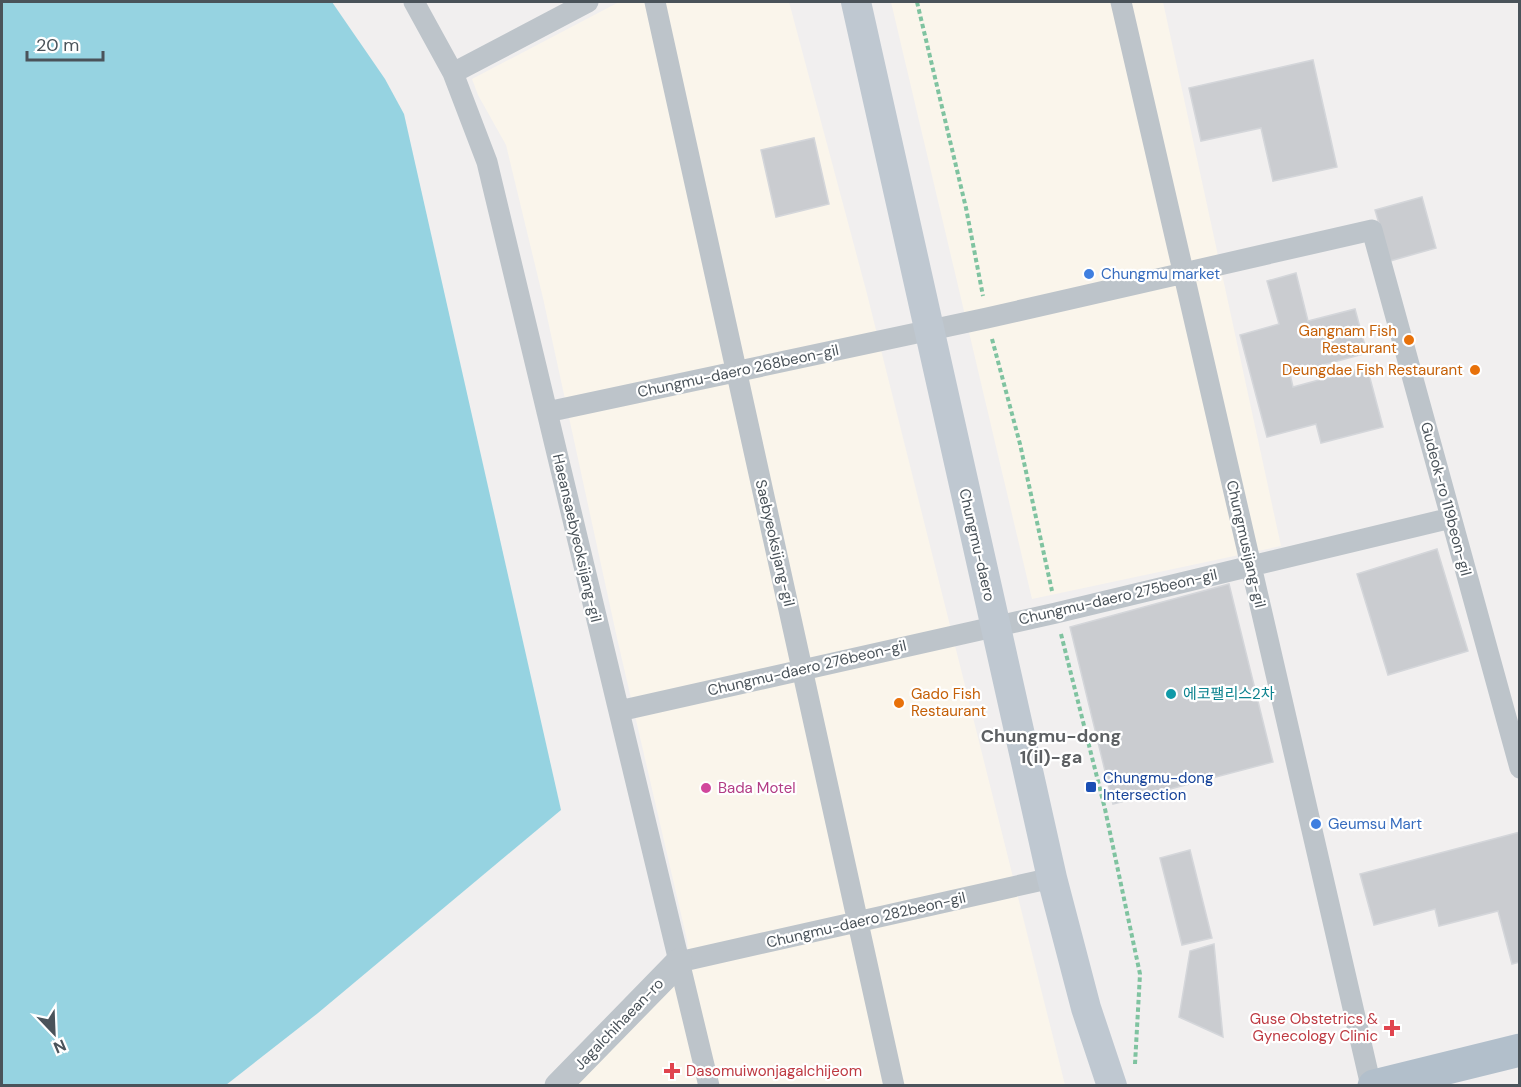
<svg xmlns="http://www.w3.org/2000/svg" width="1521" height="1087" viewBox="0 0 1521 1087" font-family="'DM Sans','Noto Sans KR',sans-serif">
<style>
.commercial{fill:#faf5eb}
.water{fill:#96d3e1}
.building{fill:#caccd0;stroke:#d4d6da;stroke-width:1.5}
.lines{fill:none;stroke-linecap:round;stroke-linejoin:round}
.path{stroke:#7fc3a0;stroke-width:4;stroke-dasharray:4.5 3;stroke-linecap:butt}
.minor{stroke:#bdc4ca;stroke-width:21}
.tertiary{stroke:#bdc4ca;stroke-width:27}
.secondary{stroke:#bfc8d1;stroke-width:30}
.primary{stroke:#b2bfcb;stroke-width:33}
.shop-dot{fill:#3f7fe0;stroke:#fff;stroke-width:2}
.food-dot{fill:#e8710a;stroke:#fff;stroke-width:2}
.culture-dot{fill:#0f9aa8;stroke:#fff;stroke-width:2}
.transit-dot{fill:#1a4fb4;stroke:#fff;stroke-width:2}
.hotel-dot{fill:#d1479c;stroke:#fff;stroke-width:2}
.health-dot{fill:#e0444e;stroke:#fff;stroke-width:2}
.labels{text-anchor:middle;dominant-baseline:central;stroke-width:4.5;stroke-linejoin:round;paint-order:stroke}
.shop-label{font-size:15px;fill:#366cbe;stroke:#fff;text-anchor:start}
.food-label{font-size:15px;fill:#c56008;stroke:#fff;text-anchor:end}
.street-label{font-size:15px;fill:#4a535a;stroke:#fff}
.culture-label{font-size:15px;fill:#0d838f;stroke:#fff;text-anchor:start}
.transit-label{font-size:15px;fill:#164399;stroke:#fff;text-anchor:start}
.hotel-label{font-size:15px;fill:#b23c85;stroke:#fff;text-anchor:start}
.health-label{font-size:15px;fill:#be3a42;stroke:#fff;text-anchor:end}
.quarter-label{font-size:18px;font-weight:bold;fill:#5d6063;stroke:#fff}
</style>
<rect width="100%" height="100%" fill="#f1efef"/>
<path class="commercial" d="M619 2H789L866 290 1065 1085H575L690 970 687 940 617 638 543 298 506 145 478 95 472 79Z
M891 2H1163L1281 546 1032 599Z"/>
<path class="water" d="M2 2H332L385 79 404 114 561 810 318 1013 226 1085H2Z"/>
<path class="building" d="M1313 60 1337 167 1273 181 1261 128 1201 141 1189 88Z
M814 138 829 204 776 217 761 150Z
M1422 197 1436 248 1390 261 1375 210Z
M1296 273 1308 321 1355 309 1367 353 1290 374 1293 387 1367 367 1383 427 1321 443 1316 424 1267 437 1240 335 1279 324 1267 281Z
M1437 549 1468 651 1388 675 1357 574Z
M1229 584 1273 762 1113 804 1070 627Z
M1520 832V962L1512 964 1498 911 1439 926 1435 909 1374 925 1360 874Z
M1190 850 1212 938 1182 945 1160 858Z
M1214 944 1223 1037 1179 1017 1190 951Z"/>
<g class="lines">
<path class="path" d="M917 2 966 208 983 296
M992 339 1020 444 1052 591
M1061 634 1105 809 1140 974 1135 1064"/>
<path class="minor" d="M414 2 453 73 487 162 709 1086
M655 2 894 1086
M1121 2 1371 1086
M453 73 588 2
M547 412 987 318 1372 230 1520 768
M619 711 1056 613 1451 518
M679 962 1052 878"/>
<path class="tertiary" d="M558 1086 679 962"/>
<path class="secondary" d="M856 2 1052 878 1086 1008 1112 1086"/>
<path class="primary" d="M1374 1086 1520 1050"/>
</g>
<g class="shop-dot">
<circle cx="1089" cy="274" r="6"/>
<circle cx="1316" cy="824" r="6"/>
</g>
<g class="food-dot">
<circle cx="1409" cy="340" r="6"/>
<circle cx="1475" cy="370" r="6"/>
<circle cx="899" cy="703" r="6"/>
</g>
<circle class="culture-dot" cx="1171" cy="694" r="6"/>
<rect class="transit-dot" x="1085" y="781" width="12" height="12" rx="3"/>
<circle class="hotel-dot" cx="706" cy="788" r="6"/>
<g class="health-dot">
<path d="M1389 1019h6v6h6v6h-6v6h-6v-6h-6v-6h6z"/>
<path d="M669 1062h6v6h6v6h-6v6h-6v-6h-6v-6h6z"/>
</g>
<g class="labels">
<g class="shop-label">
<text x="1101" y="274">Chungmu market</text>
<text x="1328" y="824">Geumsu Mart</text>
</g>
<g class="food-label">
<text x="1397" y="331">Gangnam Fish<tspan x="1397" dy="17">Restaurant</tspan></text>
<text x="1463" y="370">Deungdae Fish Restaurant</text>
<text x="911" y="694" text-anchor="start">Gado Fish<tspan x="911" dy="17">Restaurant</tspan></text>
</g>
<g class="street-label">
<text transform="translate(738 371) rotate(-12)">Chungmu-daero 268beon-gil</text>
<text transform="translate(1446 499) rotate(75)">Gudeok-ro 119beon-gil</text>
<text transform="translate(577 538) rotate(77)">Haeansaebyeoksijang-gil</text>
<text transform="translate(775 543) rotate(77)">Saebyeoksijang-gil</text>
<text transform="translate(1246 544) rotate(77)">Chungmusijang-gil</text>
<text transform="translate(977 545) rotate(77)">Chungmu-daero</text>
<text transform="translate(1118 597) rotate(-13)">Chungmu-daero 275beon-gil</text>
<text transform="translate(807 668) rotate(-13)">Chungmu-daero 276beon-gil</text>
<text transform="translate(866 920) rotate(-13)">Chungmu-daero 282beon-gil</text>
<text transform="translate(619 1024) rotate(-46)">Jagalchihaean-ro</text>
</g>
<g class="culture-label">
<text x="1183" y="694">에코팰리스2차</text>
</g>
<g class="transit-label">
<text x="1103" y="778">Chungmu-dong<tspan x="1103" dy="17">Intersection</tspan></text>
</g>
<g class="hotel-label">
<text x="718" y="788">Bada Motel</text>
</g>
<g class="health-label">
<text x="1378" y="1019">Guse Obstetrics &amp;<tspan x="1378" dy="17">Gynecology Clinic</tspan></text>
<text x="686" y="1071" text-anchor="start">Dasomuiwonjagalchijeom</text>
</g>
<g class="quarter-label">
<text x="1051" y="736">Chungmu-dong<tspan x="1051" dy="21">1(il)-ga</tspan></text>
</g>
</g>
<rect width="1521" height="1087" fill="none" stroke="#4a535a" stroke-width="6"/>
<g transform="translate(54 1033) rotate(157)" stroke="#ffffff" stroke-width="4.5" paint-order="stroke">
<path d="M0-4.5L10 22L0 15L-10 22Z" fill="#4a535a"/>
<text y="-9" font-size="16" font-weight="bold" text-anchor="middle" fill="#4a535a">N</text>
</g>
<path d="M27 51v9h76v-9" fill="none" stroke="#4a535a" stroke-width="3"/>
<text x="36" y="51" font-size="18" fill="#4a535a" stroke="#ffffff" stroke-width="4.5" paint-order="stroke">20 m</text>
</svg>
